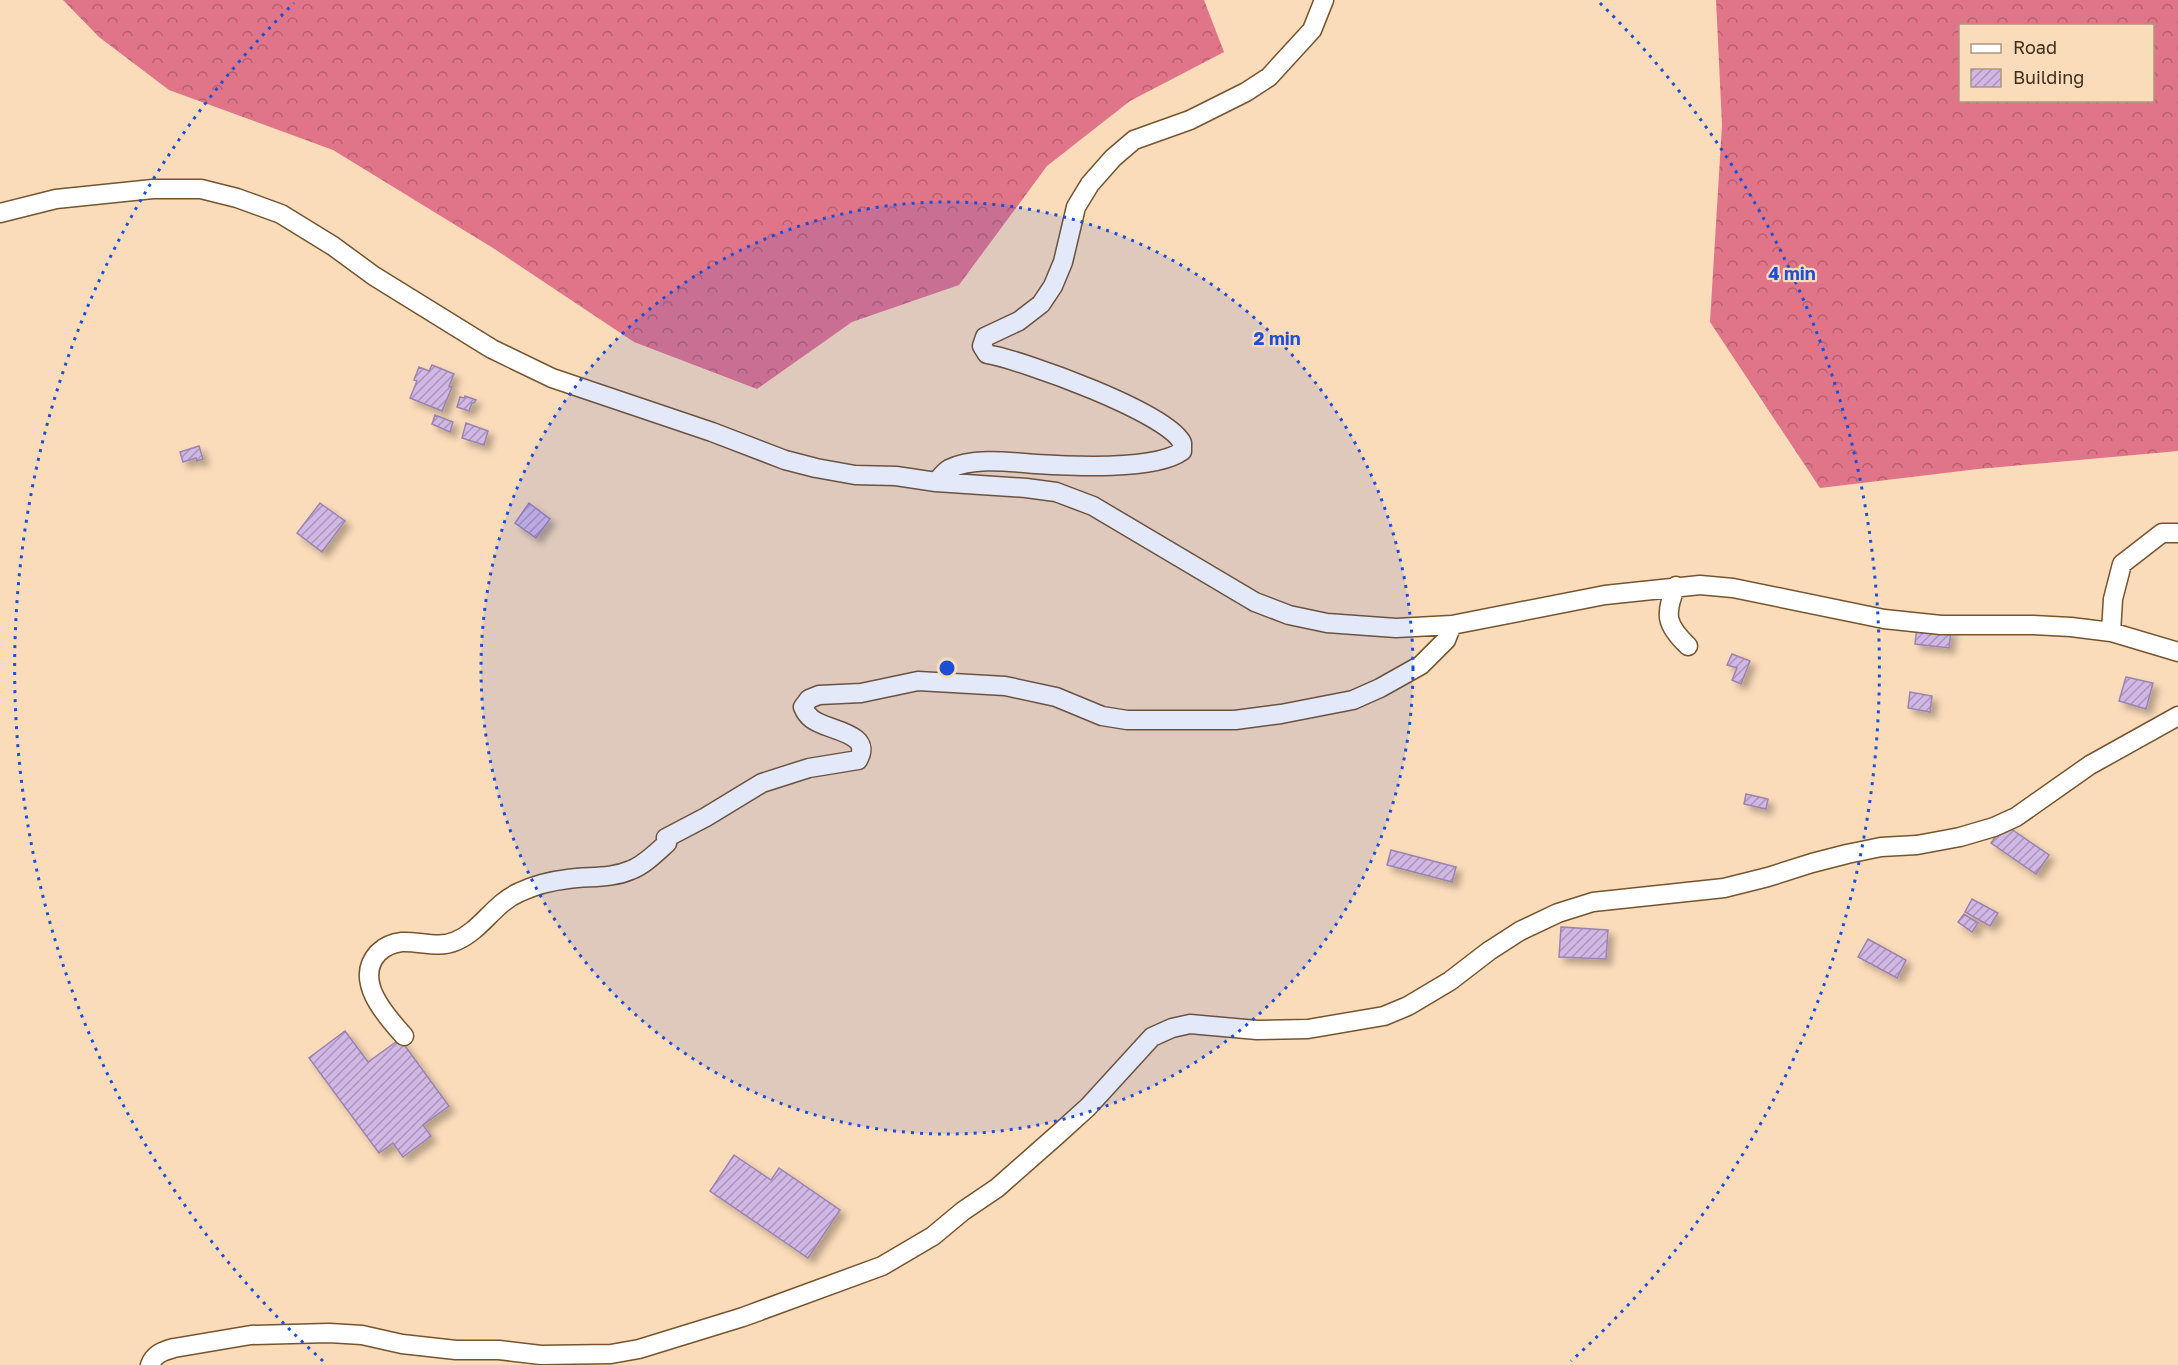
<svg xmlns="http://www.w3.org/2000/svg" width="2178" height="1365" viewBox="0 0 2178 1365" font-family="'Golos Text',sans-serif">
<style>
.forest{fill:url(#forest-crowns);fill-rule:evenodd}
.building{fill:url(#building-hatch);stroke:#9b83af;stroke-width:1.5;filter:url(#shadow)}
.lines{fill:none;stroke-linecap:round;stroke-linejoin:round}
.minor-casing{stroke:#75542e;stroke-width:21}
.minor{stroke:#fff;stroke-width:18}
.ring{fill:none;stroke:#1d4ed8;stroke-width:3;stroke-dasharray:3 6}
.centre{fill:#1d4ed8;stroke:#fadbba;stroke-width:3}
.ring-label{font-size:18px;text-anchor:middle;font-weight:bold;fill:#1d4ed8;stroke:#fadbba;stroke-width:4.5;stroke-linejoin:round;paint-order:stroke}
</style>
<defs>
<pattern id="forest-crowns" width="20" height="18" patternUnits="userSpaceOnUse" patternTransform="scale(1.5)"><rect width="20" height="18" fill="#e0758a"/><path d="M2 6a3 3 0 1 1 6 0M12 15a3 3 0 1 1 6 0" fill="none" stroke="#b76070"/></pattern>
<pattern id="building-hatch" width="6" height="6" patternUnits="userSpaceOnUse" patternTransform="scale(1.5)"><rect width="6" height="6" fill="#d0b7e5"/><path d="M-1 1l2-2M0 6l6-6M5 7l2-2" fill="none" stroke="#aa95b9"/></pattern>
<filter id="shadow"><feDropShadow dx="5.5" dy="5.5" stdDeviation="3" flood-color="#0004"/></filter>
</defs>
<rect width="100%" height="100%" fill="#fadbba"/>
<path class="forest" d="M63 0H1204L1224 52 1130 101 1047 166 959 285 852 322 757 389 634 342 493 248 333 150 169 90 99 37Z
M1716 0H2178V451L1978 469 1820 488 1710 322 1722 125ZM1960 26H2152V100H1960Z"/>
<path class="building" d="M432 365 454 374 449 386 452 387 442 411 410 398 417 381 414 380 419 367 429 371Z
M465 396 476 400 474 403H472L469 411 457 407 460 397 464 398Z
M435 415 453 422 450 432 432 424Z
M466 423 488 431 484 445 462 438Z
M199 446 203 459 197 461 196 458 183 462 180 452Z
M320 503 345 521 322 552 297 533Z
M529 503 550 519 536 538 515 523Z
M1917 626 1951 630 1949 648 1915 644Z
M1732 654 1750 661 1741 684 1732 680 1737 668 1727 665Z
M2126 677 2153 683 2146 709 2119 701Z
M1910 692 1932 696 1930 712 1908 708Z
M1746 794 1768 799 1766 809 1744 804Z
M2004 824 2049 855 2036 874 1991 843Z
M1391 850 1456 867 1452 882 1387 865Z
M1972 899 1998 913 1990 926 1965 912Z
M1964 914 1978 923 1972 932 1958 922Z
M1561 927 1608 930 1606 959 1559 957Z
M1868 939 1906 960 1897 978 1858 957Z
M345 1031 368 1062 400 1039 449 1106 423 1125 431 1136 403 1157 393 1143 379 1153 309 1058Z
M734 1155 771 1180 779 1168 840 1210 808 1258 710 1191Z"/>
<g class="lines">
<g class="minor-casing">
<path id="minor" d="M0 213 56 199 153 189H201L237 198 281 214 333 246 374 276 492 349 552 378 712 432 785 460 816 468 855 475 896 476 936 482 1026 488 1056 492 1093 506 1255 602 1289 615 1327 623 1396 628 1452 625 1605 595 1700 585 1733 588 1884 619 1941 625H2033L2071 627 2111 632 2178 652
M936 482C940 478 944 472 949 469 973 457 1010 462 1036 464 1070 466 1155 471 1182 451V443C1169 413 1022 360 987 354L982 346 985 337 1019 321 1041 304 1053 286 1063 262 1076 207 1090 184 1113 158 1134 140 1190 120 1246 92 1269 77 1312 30 1324 0
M1676 586C1664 615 1666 625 1688 646
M2111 632 2113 599 2122 564 2162 533H2178
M404 1036C386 1016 353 980 378 953 385 946 392 943 402 942 420 941 438 949 456 941 482 930 494 903 520 892 535 885 551 881 568 879 590 876 610 879 631 870 644 865 656 853 667 843L666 838 706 817 762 783 809 768 858 760C874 732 827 731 812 719 808 716 805 712 803 707L809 699 819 695 861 693 918 681 1005 686 1056 697 1102 716 1127 720H1235L1281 714 1353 700 1380 688 1421 665 1446 640 1452 625
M150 1365C154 1354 163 1351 174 1348L251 1335 329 1333 362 1335 402 1344 456 1350H499L541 1355 611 1354 639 1349 743 1317 882 1266 933 1236 963 1211 997 1188 1056 1136 1088 1107 1152 1037 1172 1028 1190 1024 1257 1030 1308 1029 1384 1016 1408 1006 1450 981 1489 951 1520 931 1558 913 1593 902 1724 888 1768 877 1812 863 1847 854 1881 847 1917 845 1960 837 1994 827 2016 817 2090 765 2178 716"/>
</g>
<use href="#minor" class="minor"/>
</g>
<circle cx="947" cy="668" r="466" fill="#1d4ed8" fill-opacity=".12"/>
<g class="ring">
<circle cx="947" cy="668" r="466"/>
<path d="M323 1361A932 932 0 0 1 294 3M1600 3A932 932 0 0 1 1571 1361"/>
</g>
<circle cx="947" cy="668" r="9" class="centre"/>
<g class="ring-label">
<text x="1792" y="280">4 min</text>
<text x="1277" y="345">2 min</text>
</g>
<rect x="1959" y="24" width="195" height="78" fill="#fadbba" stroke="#ae967c" stroke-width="1.5"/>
<rect x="1971" y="44" width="30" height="9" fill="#ffffff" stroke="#ae967c" stroke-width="1.5"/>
<text x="2013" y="54" font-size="18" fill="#3d2f1e">Road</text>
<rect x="1971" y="69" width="30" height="18" fill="url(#building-hatch)" stroke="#ae967c" stroke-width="1.5"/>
<text x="2013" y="84" font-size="18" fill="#3d2f1e">Building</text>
</svg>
